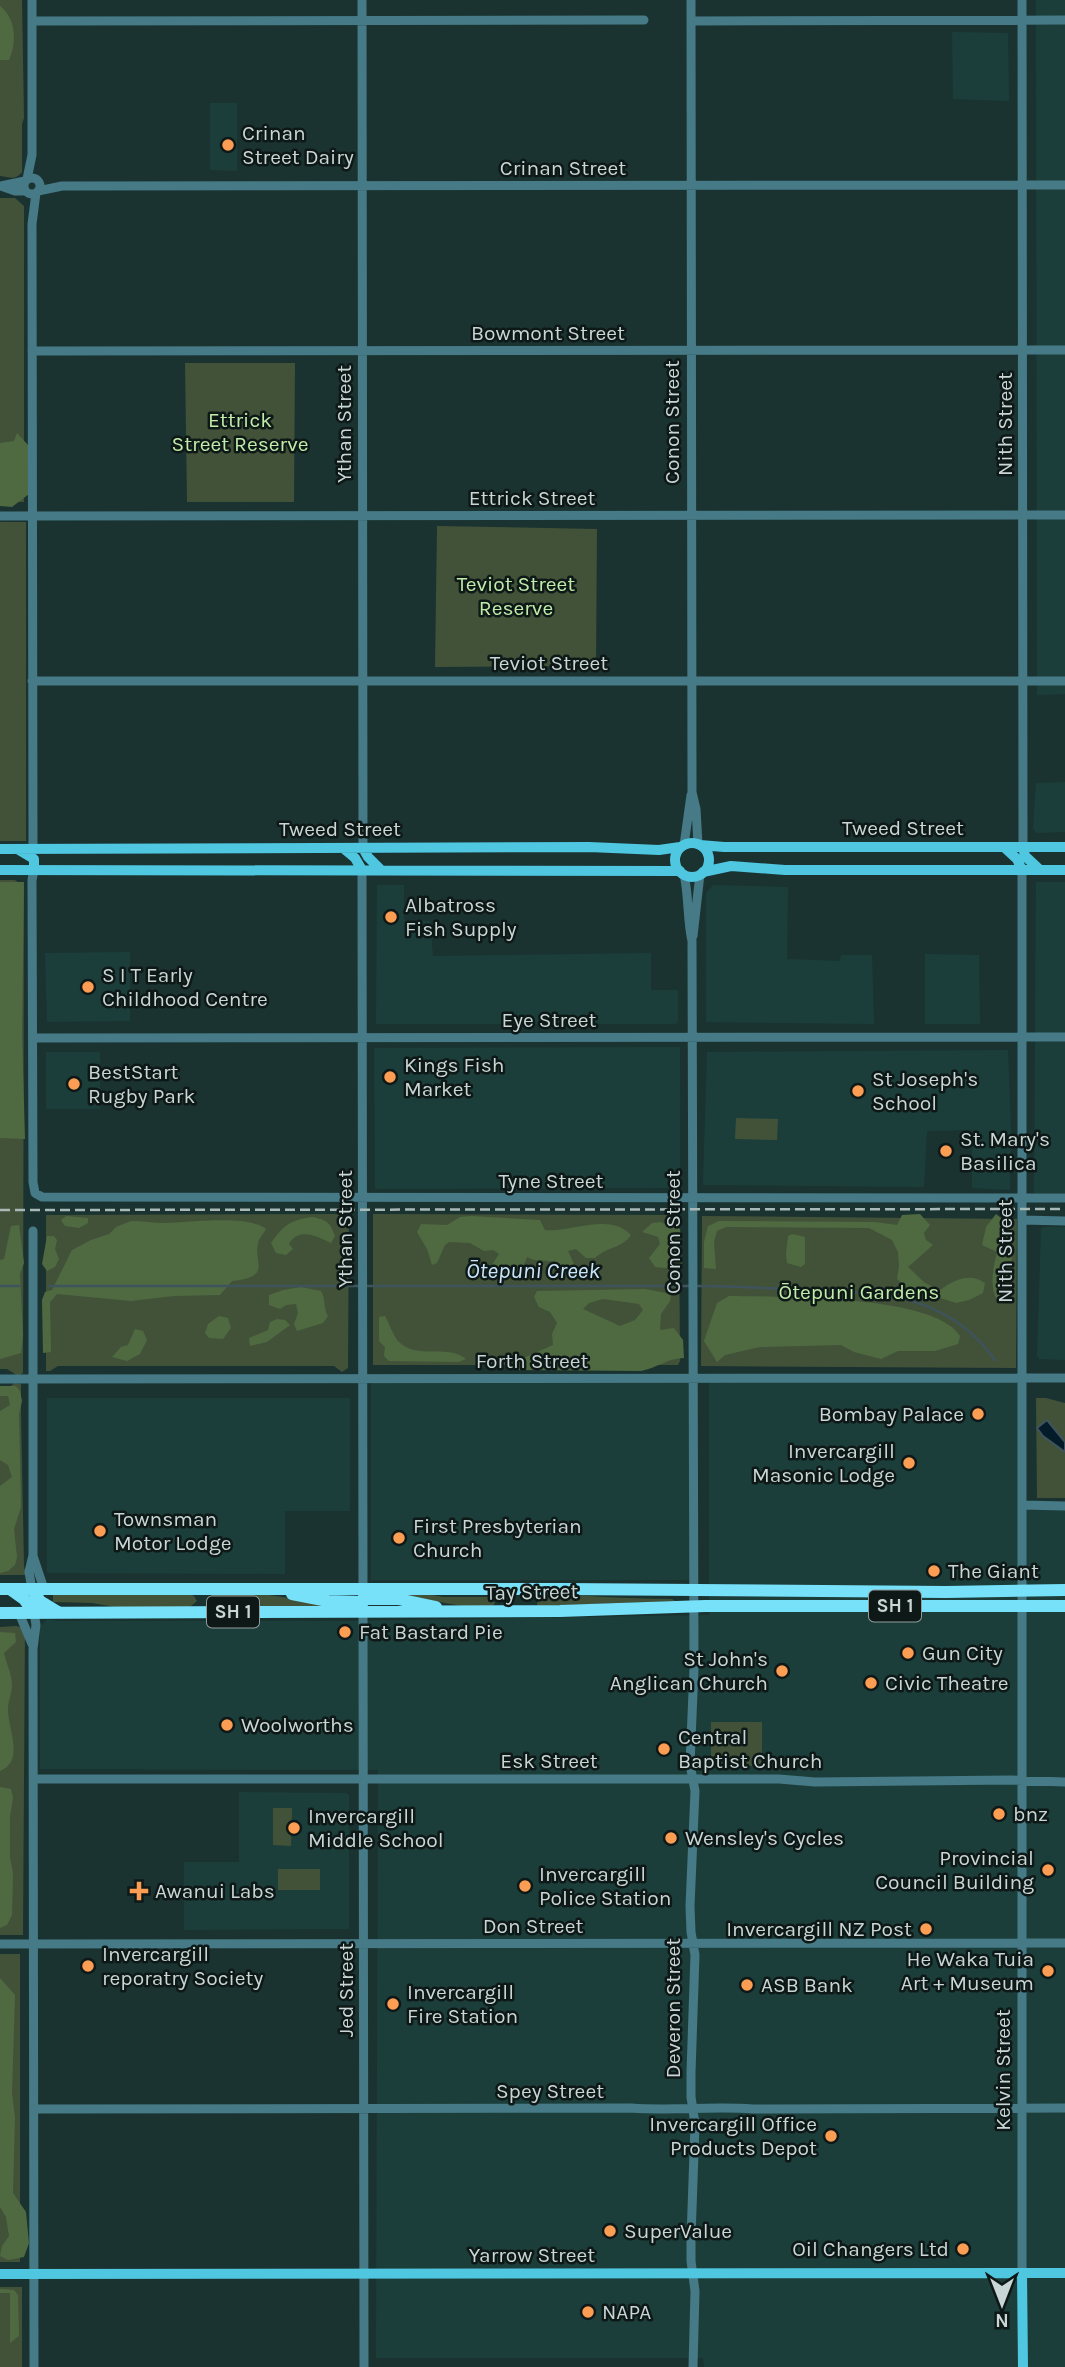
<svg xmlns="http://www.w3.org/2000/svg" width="1065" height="2367" viewBox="0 0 1065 2367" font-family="Karla,sans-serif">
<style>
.built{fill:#1c3e3b}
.green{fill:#425239}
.forest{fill:#4f6a41;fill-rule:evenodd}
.water{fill:#041b2a;stroke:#3f535d;stroke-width:2}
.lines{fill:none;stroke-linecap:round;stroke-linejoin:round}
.stream{stroke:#3f535d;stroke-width:2.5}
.minor{stroke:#467a86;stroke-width:9}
.major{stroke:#4fc7e0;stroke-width:10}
.highway{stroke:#76e1f9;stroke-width:12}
.rail{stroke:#a9b9b8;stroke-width:2.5;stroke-dasharray:10 5;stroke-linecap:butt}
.poi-dot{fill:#fc9d54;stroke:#0e1817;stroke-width:2.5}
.labels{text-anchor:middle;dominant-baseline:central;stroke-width:5;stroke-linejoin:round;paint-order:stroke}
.shield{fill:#0e1817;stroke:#909d9c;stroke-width:2}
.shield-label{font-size:19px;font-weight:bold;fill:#c8d6d5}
.poi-label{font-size:21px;fill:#c8d6d5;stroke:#0e1817;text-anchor:start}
.street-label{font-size:21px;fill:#c8d6d5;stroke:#0e1817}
.park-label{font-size:21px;fill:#c0eca9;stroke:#0e1817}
.water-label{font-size:23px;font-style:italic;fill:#cae5fa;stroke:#0e1817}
</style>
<rect width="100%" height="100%" fill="#1a3331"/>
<path class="built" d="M1036 0H1065V694L1037 695Z
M952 32 1008 33 1009 101 953 99Z
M210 103H237V171L210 170Z
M1065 762V832L1036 833 1033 828 1036 783 1065 782Z
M1036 882H1065V1193H1034Z
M377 885H404V920L430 921 433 956 651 953V990H678V1022L676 1024H376Z
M713 885 788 887 787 959 840 961 841 955H872L874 1024 706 1022V893Z
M130 952V1021L47 1022 45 953Z
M925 954 979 955 980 1024H925Z
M680 1047V1188L375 1189 374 1048Z
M1008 1050 1011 1129 1010 1190 972 1188V1130L927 1131 924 1187 703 1185 707 1052Z
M46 1052H100V1109H46Z
M1044 1227H1065V1360L1039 1359 1037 1356 1041 1229Z
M709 1375H1024V1508L1065 1509V2367H704L703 2358H376L378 1770 40 1769V1627L47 1619 58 1621H347L709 1615Z
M371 1381H689V1580H371Z
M47 1398H350V1511H285V1574L47 1573Z
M239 1792 346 1793 349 1795V1929L184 1930V1862H239Z"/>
<path class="green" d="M0 0H22L24 118 22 124V172C15 181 10 177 0 176Z
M0 198H15L24 206V502H0Z
M185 363H295L294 502H187Z
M0 522H26V841H0Z
M437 526 597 529 596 666 435 667Z
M0 880H15L24 887 23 1373 18 1376 7 1369H0Z
M736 1118 778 1119 777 1140 735 1139Z
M349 1214 348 1368 342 1372 334 1366H58L50 1371H46V1215Z
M373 1214 679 1215 680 1361 678 1365H373Z
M702 1216 1017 1219 1016 1368 701 1366Z
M15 1383 21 1384V1414L24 1566 26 1575H0V1388L9 1387Z
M1036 1398H1046L1065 1403V1498H1037Z
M53 1594H190L194 1596 197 1601 190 1607H115L92 1603 53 1602Z
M262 1594 344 1606 214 1607 208 1601 212 1595Z
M427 1594 443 1597H491L495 1603 493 1606H462L399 1595Z
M538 1594C583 1595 627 1599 672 1599L675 1601 537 1606Z
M16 1626 25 1628 23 1935H0V1627Z
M711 1722H762V1766H711Z
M273 1808H292L291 1846 273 1845Z
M278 1869H320V1890H278Z
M0 1954H20V2262H0Z
M0 2287H22V2367H0Z"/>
<path class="forest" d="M0 6C16 18 17 42 9 60H0Z
M17 433 28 445 29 494 12 507 0 506V443L14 441Z
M0 882H24L22 1033 25 1139 0 1138Z
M920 1214 930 1225 924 1233 926 1240 933 1245 908 1267 925 1283 940 1290C954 1280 969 1272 985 1283L983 1293 969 1300 956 1303 906 1287 897 1279 899 1266 898 1252 892 1240 869 1228 726 1227 717 1231 714 1242 716 1269 704 1268V1242L708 1226 719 1221 875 1222 897 1225 902 1215Z
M996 1214 1010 1225C1011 1239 1013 1256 1011 1270 1010 1283 1004 1290 1006 1303L1000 1304C988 1290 993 1268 997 1252L982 1245 986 1227Z
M66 1216 88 1218V1223L79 1228 65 1226 61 1220Z
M471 1216 540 1220 545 1230C571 1233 609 1212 631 1235 623 1248 606 1247 595 1258H586L576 1249 568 1251 575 1266 567 1269 550 1261 534 1260 527 1257 521 1272 516 1277H494L483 1273 490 1268 499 1254 493 1250 484 1251 470 1243 449 1242 445 1245 437 1263 432 1265 427 1249 417 1232 421 1224 447 1225 460 1217Z
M312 1217C327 1220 330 1222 335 1236L331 1243C317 1236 298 1227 289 1244L293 1249 286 1255 276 1253 271 1243C283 1226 290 1220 312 1217Z
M131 1221C142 1221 153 1223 164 1223 189 1223 246 1214 266 1229 264 1233 261 1236 259 1240 251 1262 275 1276 232 1281L220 1295 174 1296 131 1301 57 1294 50 1302 51 1352 43 1353 42 1300 45 1292 52 1290 72 1250 91 1240 109 1234 116 1227Z
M660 1222 680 1229 682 1267 676 1269 655 1267 649 1258 660 1244 658 1237 642 1232 652 1223Z
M19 1225 24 1263 20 1274 23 1336 21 1353 0 1359V1260L4 1259 11 1226Z
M792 1234 805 1237V1264L801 1267 787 1263 786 1253 788 1236Z
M47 1236H54L57 1240 55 1249 59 1259 55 1267 47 1271 42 1264Z
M301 1287 321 1291C326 1299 323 1308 328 1316L323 1323 297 1331 294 1324 298 1313 296 1304 286 1305 280 1309 269 1305V1295L283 1290Z
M645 1289 671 1294 670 1301 661 1314 660 1330 674 1328 683 1340 684 1358C668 1358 657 1368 641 1371L518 1370 519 1360 553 1345 552 1334 557 1323 550 1312 539 1307 534 1297 537 1291ZM603 1299 639 1304 643 1310 635 1320 620 1326 583 1309 589 1303Z
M729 1296C776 1297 935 1294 960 1336L958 1344 935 1351H898L881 1359 854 1352 841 1345 760 1347 725 1355 717 1362 704 1341 717 1303Z
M219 1316 228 1318 231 1328 223 1339 209 1338 205 1333 208 1324Z
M385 1316C389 1323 393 1335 398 1341 417 1361 446 1343 466 1359L459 1362 389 1361 384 1356 385 1347 379 1341V1317Z
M277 1319 285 1320 290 1325 267 1342 250 1346 249 1338 268 1330 270 1322Z
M135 1329 143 1331 147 1340 140 1354 127 1361 112 1357 121 1347 128 1345Z
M0 1386H16L20 1391 22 1401 19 1414 21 1507 14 1529 17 1557 15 1565 8 1571 0 1573V1486L12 1477 8 1465 0 1460V1411L10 1405 8 1396H0Z
M0 1632 15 1633 16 1642 4 1653C6 1663 12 1674 12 1685 12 1694 7 1703 8 1712 9 1730 24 1762 0 1771Z
M0 1787 11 1789 13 1798 10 1816V1857L13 1873 12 1915 7 1925 0 1928Z
M0 1978 15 1995 12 2093 15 2118 13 2193 26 2212 29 2243 24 2257 8 2260 0 2256 2 2246 9 2236 6 2217 0 2207Z
M0 2289 14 2290 18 2295 19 2336 10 2343V2293H0Z"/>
<path class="water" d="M1047 1420 1065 1442V1452L1043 1436 1037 1428Z"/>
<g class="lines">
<path class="stream" d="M0 1286H19
M49 1286H690
M697 1286C732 1286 768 1288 804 1290 881 1294 945 1291 995 1360"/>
<path class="minor" d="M362 0 363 848
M691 0 692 792 696 809 698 844
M1022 0 1023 847
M32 21 644 20
M691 21 1065 20
M24 186a8 8 0 1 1 16 0a8 8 0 1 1-16 0Z
M27 179 32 155V0
M0 186 25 181
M1 186 15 191H25
M38 191 62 186 1065 185
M32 351 1065 350
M0 516 1065 515
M32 681H1065
M684 845 691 795
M33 848 32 224 36 193
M34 870 32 880 33 1182 35 1193 42 1197 1065 1198
M362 870 363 1592
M1022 870V2273
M684 874C689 897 687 919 692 941L694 1668 690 1764 695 1791 690 1906 691 1932 695 1955 691 2072V2097L695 2124 691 2238V2261L695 2291 693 2367
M693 936 700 874
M33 1038 1065 1037
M1022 1220 1065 1221
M0 1379 1065 1378
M1022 1505 1065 1506
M33 1556 44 1589
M32 1589 29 1572 33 1555V1231
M363 1606 364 2367
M19 1613 32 1644
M34 1779H779L815 1782 1011 1780 1065 1782
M0 1944 1065 1943
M34 2109 631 2108C672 2111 712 2106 753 2109L1065 2108
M34 2367 33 1649 36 1625 34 1612"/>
<path class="major" d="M675 860a17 17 0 1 1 34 0a17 17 0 1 1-34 0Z
M700 845 724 847H1065
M1004 847 1017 859 1022 870
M1023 847 1025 856 1040 870
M343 848 355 858 362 870
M363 848 368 857 381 870
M0 849 589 847 659 850 680 847
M19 850 34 859V870
M0 870 680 871
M703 872 731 866 785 870H1065
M1022 2273 1023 2367
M0 2274 1065 2273"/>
<path class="highway" d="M0 1589H563L946 1592 1065 1590
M10 1589 24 1599 34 1612
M32 1589 40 1601 58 1612
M292 1594 328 1601 363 1602
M363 1599H398L436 1607
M0 1613 560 1611 705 1606H1065"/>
<path class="rail" d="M0 1210 1065 1209"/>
</g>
<g class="poi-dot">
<circle cx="228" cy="145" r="7"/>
<circle cx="391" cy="917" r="7"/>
<circle cx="88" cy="987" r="7"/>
<circle cx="390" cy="1077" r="7"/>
<circle cx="74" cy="1084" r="7"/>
<circle cx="858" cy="1091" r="7"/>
<circle cx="946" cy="1151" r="7"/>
<circle cx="978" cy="1414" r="7"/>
<circle cx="909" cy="1463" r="7"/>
<circle cx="100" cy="1531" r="7"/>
<circle cx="399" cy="1538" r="7"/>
<circle cx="934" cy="1571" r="7"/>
<circle cx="345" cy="1632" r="7"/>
<circle cx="908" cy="1653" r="7"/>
<circle cx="782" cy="1671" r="7"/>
<circle cx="871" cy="1683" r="7"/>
<circle cx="227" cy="1725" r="7"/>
<circle cx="664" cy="1749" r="7"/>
<circle cx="999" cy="1814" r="7"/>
<circle cx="294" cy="1828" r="7"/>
<circle cx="671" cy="1838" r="7"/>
<circle cx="1048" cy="1870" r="7"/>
<circle cx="525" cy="1886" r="7"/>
<path d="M135.5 1880.5h7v7h7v7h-7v7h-7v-7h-7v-7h7z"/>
<circle cx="926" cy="1929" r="7"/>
<circle cx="88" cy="1966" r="7"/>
<circle cx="1048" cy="1971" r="7"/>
<circle cx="747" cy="1985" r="7"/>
<circle cx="393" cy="2004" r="7"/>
<circle cx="831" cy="2136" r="7"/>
<circle cx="610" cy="2231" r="7"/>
<circle cx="963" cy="2249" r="7"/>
<circle cx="588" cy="2312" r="7"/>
</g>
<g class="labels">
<g class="shield">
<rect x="869" y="1590.5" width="52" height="31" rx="5"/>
<rect x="207" y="1596.5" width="52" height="31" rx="5"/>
</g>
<g class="shield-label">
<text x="895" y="1606">SH 1</text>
<text x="233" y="1612">SH 1</text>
</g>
<g class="poi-label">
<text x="242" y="133">Crinan<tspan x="242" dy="24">Street Dairy</tspan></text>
<text x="405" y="905">Albatross<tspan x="405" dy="24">Fish Supply</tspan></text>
<text x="102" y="975">S I T Early<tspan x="102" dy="24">Childhood Centre</tspan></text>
<text x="404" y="1065">Kings Fish<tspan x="404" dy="24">Market</tspan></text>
<text x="88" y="1072">BestStart<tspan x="88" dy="24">Rugby Park</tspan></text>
<text x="872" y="1079">St Joseph's<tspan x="872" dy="24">School</tspan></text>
<text x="960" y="1139">St. Mary's<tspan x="960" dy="24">Basilica</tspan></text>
<text x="964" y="1414" text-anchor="end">Bombay Palace</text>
<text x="895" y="1451" text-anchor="end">Invercargill<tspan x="895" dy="24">Masonic Lodge</tspan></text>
<text x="114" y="1519">Townsman<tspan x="114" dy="24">Motor Lodge</tspan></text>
<text x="413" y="1526">First Presbyterian<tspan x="413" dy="24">Church</tspan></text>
<text x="948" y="1571">The Giant</text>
<text x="359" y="1632">Fat Bastard Pie</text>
<text x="922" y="1653">Gun City</text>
<text x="768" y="1659" text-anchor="end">St John's<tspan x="768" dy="24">Anglican Church</tspan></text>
<text x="885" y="1683">Civic Theatre</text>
<text x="241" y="1725">Woolworths</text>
<text x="678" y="1737">Central<tspan x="678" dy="24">Baptist Church</tspan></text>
<text x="1013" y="1814">bnz</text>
<text x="308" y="1816">Invercargill<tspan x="308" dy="24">Middle School</tspan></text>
<text x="685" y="1838">Wensley's Cycles</text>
<text x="1034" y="1858" text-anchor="end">Provincial<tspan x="1034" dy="24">Council Building</tspan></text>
<text x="539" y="1874">Invercargill<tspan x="539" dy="24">Police Station</tspan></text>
<text x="155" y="1891">Awanui Labs</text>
<text x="912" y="1929" text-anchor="end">Invercargill NZ Post</text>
<text x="102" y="1954">Invercargill<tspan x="102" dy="24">reporatry Society</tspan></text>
<text x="1034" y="1959" text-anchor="end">He Waka Tuia<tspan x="1034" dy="24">Art + Museum</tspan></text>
<text x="761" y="1985">ASB Bank</text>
<text x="407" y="1992">Invercargill<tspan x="407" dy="24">Fire Station</tspan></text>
<text x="817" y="2124" text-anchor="end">Invercargill Office<tspan x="817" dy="24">Products Depot</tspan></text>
<text x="624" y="2231">SuperValue</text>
<text x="949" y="2249" text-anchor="end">Oil Changers Ltd</text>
<text x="602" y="2312">NAPA</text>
</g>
<g class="street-label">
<text x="563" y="168">Crinan Street</text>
<text x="548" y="333">Bowmont Street</text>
<text transform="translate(672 422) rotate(-90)">Conon Street</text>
<text transform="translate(344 424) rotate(-90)">Ythan Street</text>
<text transform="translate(1005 424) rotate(-90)">Nith Street</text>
<text x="532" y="498">Ettrick Street</text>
<text x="549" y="663">Teviot Street</text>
<text x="903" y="828">Tweed Street</text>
<text x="340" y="829">Tweed Street</text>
<text x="549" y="1020">Eye Street</text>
<text x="551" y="1181">Tyne Street</text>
<text transform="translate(345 1229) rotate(-90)">Ythan Street</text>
<text transform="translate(673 1232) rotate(-90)">Conon Street</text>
<text transform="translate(1005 1251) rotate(-90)">Nith Street</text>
<text x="532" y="1361">Forth Street</text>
<text transform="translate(532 1592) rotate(-1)">Tay Street</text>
<text x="549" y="1761">Esk Street</text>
<text x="533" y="1926">Don Street</text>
<text transform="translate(346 1990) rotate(-90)">Jed Street</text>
<text transform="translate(673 2008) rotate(-90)">Deveron Street</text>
<text transform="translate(1003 2070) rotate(-90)">Kelvin Street</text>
<text x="550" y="2091">Spey Street</text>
<text x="532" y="2255">Yarrow Street</text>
</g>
<g class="park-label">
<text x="240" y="420">Ettrick<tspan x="240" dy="24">Street Reserve</tspan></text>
<text x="516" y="584">Teviot Street<tspan x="516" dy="24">Reserve</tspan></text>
<text x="859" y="1292">Ōtepuni Gardens</text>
</g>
<g class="water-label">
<text x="533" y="1270">Ōtepuni Creek</text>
</g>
</g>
<g transform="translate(1002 2304) rotate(180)" stroke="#0e1817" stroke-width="5" paint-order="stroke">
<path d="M0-5L12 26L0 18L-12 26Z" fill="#c8d6d5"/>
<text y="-10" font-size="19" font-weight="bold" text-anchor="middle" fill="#c8d6d5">N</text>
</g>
</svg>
